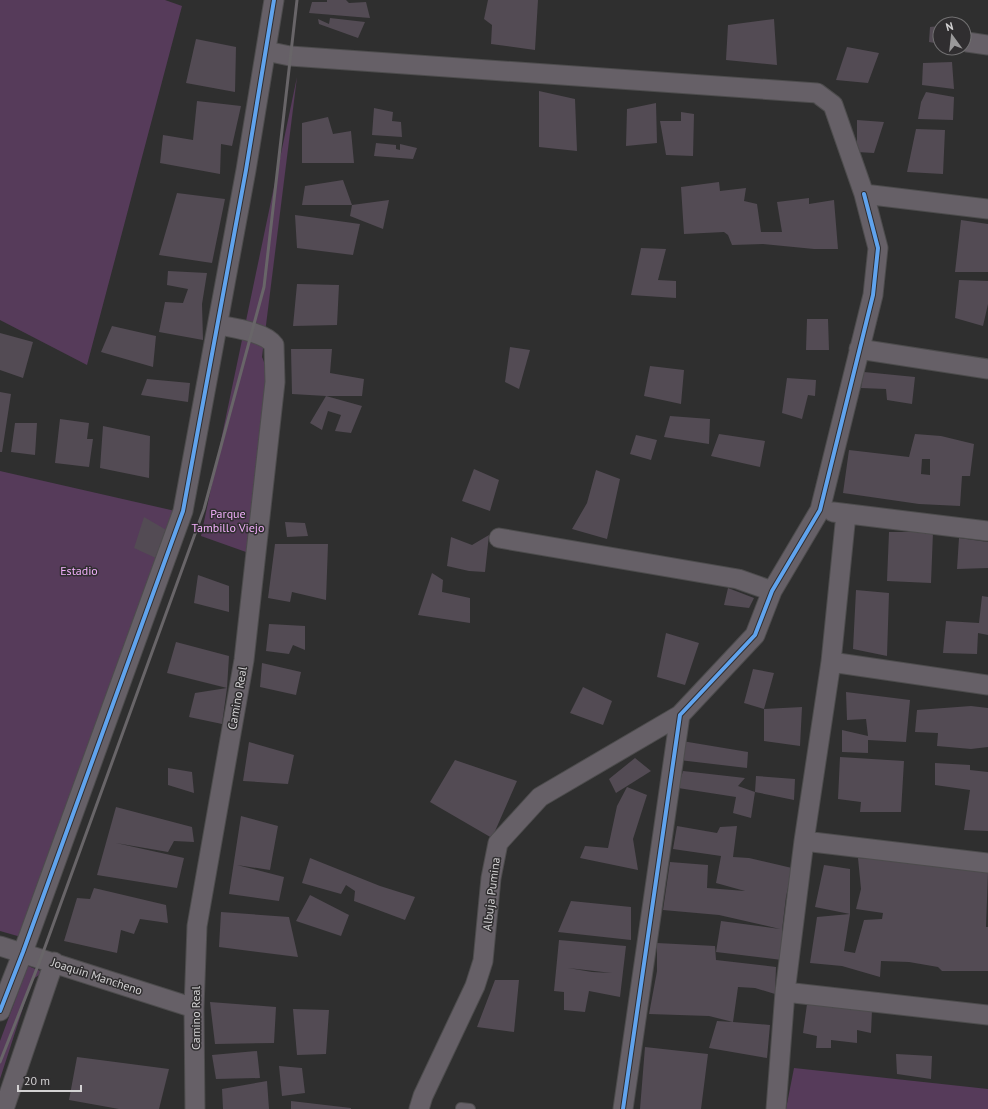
<svg xmlns="http://www.w3.org/2000/svg" width="988" height="1109" viewBox="0 0 988 1109" font-family="'PT Sans',sans-serif">
<style>
.green{fill:#563b5a}
.building{fill:#534b54;fill-rule:evenodd}
.lines{fill:none;stroke-linecap:round;stroke-linejoin:round}
.service-casing{stroke:#4d4c4d;stroke-width:12}
.minor-casing{stroke:#4d4c4d;stroke-width:21}
.service{stroke:#666067;stroke-width:10}
.minor{stroke:#666067;stroke-width:19}
.rail{stroke:#686568;stroke-width:3}
.cycleway-casing{stroke:#302e30;stroke-width:6}
.cycleway{stroke:#60a3ed;stroke-width:4}
.labels{text-anchor:middle;dominant-baseline:central;stroke-width:3;stroke-linejoin:round;paint-order:stroke}
.park-label{font-size:12px;fill:#f2b0fb;stroke:#302e30}
.street-label{font-size:12px;fill:#d3d2d3;stroke:#302e30}
</style>
<rect width="100%" height="100%" fill="#2f2f2f"/>
<path class="green" d="M0 0H165L182 6 87 365 0 320Z
M297 77 262 357C279 392 253 510 246 552L201 536Z
M0 471 184 513 28 939 0 931Z
M28 966 43 972 32 980 0 1079V1041Z
M794 1068 988 1089V1109H786Z"/>
<path class="building" d="M327 0H346L349 3 366 2 370 18 309 13 312 2H327Z
M488 0H538L535 50 491 44 492 25 484 19Z
M330 18 365 22 358 38 319 24 318 19 329 24Z
M774 19 777 65 726 60 728 25Z
M940 26V44L929 42 930 27Z
M196 39 236 47 235 92 186 83Z
M847 47 879 53 868 83 836 80Z
M952 62 954 89 922 85 923 63Z
M539 91 575 99 577 151 539 147Z
M926 92 954 97 953 120 918 119 921 102Z
M197 101 241 106 232 146 221 144 220 174 160 163 163 135 193 140Z
M656 103 657 143 626 146 627 109Z
M374 108 393 112 392 121 401 122 402 137 372 135Z
M681 112 694 114 693 156 666 155 660 121H681Z
M328 117 333 134 351 131 354 163H302V123Z
M857 120 884 122 874 153 857 152Z
M916 129 945 130 943 174 907 172Z
M376 143 396 145V149L400 150V144L417 148 413 159 374 156Z
M343 180 352 205 389 200 383 229 350 216 352 205H302L305 186Z
M719 182 720 191 746 188 744 201 757 204 761 232H782L777 202 809 198V204L834 200 838 249H814L763 244 732 245 728 235 724 232 684 234 681 187Z
M177 193 225 199 212 263 159 255Z
M295 215 360 224 353 255 297 248Z
M961 220 988 224V272H955Z
M641 248 666 249 658 280 676 281V298L631 295Z
M168 271 207 273 202 304 203 340 159 332 165 302 183 303 188 289 167 285Z
M959 280 988 281V304L983 326 955 318Z
M297 284 339 285 337 325 293 326Z
M807 319H828L829 350H806Z
M112 326 156 336 153 367 101 352Z
M0 333 33 342 23 378 0 370Z
M510 347 530 350 519 389 505 382Z
M291 349H332L330 373 364 379 362 396H326L362 406 351 433 335 431 341 415 328 411 322 430 310 423 326 396 292 394Z
M650 366 684 370 681 404 644 396Z
M864 372 915 377 912 404 887 400 886 389 861 388Z
M787 378 816 380 815 396 808 395 802 419 782 413Z
M147 379 190 383 188 402 141 395Z
M0 392 11 394 2 452H0Z
M670 416 710 419 709 444 664 437Z
M60 419 89 423 87 439H93L89 467 55 463Z
M15 423H37L35 455 11 452Z
M103 426 150 436 149 478 100 468Z
M719 434 765 441 760 467 711 456Z
M915 434 941 436 974 444 970 476H962L960 506 919 504 843 493 849 450 909 457ZM922 459H930V475L921 474Z
M636 435 657 440 651 460 630 454Z
M474 469 499 480 490 511 462 501Z
M596 470 620 479 607 539 572 529 587 503Z
M144 517 168 531 158 559 134 548Z
M285 522 305 523 308 536 287 537Z
M889 532H933L931 583 887 581Z
M489 535 485 572 469 571 447 566 451 537 472 545Z
M959 538 988 542V568L957 569Z
M275 544H328L326 600 292 592 290 602 268 598Z
M432 573 443 580 442 592 470 598V623L418 615Z
M198 575 229 586V612L194 603Z
M728 588 754 598 749 608 724 605Z
M856 590 889 593 887 656 853 649Z
M982 596 988 597V635L978 633 977 654 943 653 946 621 979 623Z
M269 624 305 626V650L293 645 289 654 266 651Z
M666 633 699 643 685 685 657 677Z
M176 642 229 656 227 688 167 673Z
M262 663 301 672 296 695 260 687Z
M753 669 774 673 764 709 744 703Z
M583 687 612 701 603 725 570 713Z
M227 688 222 724 189 717 195 693Z
M846 692 910 700 906 742 868 740V753L842 752V730L868 736 866 719 847 720Z
M971 706 988 708V747L971 749 937 746 938 733 915 732 917 710Z
M802 707 800 746 764 741V709Z
M682 741 748 752 747 768 679 760Z
M249 742 294 755 288 784 243 781Z
M840 757 904 761 901 812H860L861 802 838 799Z
M635 758 651 771 616 793 609 779Z
M455 760 517 781 492 838 430 802Z
M935 763 970 765V770L988 772V831L964 830 970 790 935 785Z
M168 768 192 772 194 793 168 785Z
M683 771 745 778 738 786 755 792 751 818 733 813 736 797 678 788Z
M756 776 795 779 794 800 755 792Z
M627 787 647 795 633 839 638 870 580 858 585 846 608 848 617 806Z
M116 807 192 827 194 842 174 841 168 852 116 843 184 858 177 888 97 875Z
M241 816 278 826 270 870 237 865 284 877 279 901 229 894Z
M677 826 717 833 720 827 737 826 733 857 749 858 792 868 786 897 782 930V960L716 952 721 921 780 929 719 915 663 910 670 862 708 865 707 888 745 891 716 883 721 856 673 849Z
M310 858 380 886 415 897 405 920 354 901 355 891 346 885 341 894 302 883Z
M858 858 894 860 988 872 986 927H988V971H942L938 967 909 962 881 961 880 977 842 966 810 963 817 917 850 914 815 907 824 865 850 869V914L844 951 855 953 864 920 882 919 883 913 856 909 861 889Z
M94 888 166 905 168 923 140 919 134 934 121 930 117 953 64 941 77 898 90 899Z
M310 895 349 915 341 936 296 921Z
M571 901 631 907V940L558 932Z
M221 912 289 917 298 957 219 947Z
M559 940 626 946 620 997 589 991 585 1012 564 1010V992L554 991ZM568 968 612 973 592 972Z
M657 943 715 946 716 960 776 967 775 994 755 988 738 987 733 1022 770 1025 767 1058 709 1048 717 1021 733 1022 709 1016 649 1014 657 971Z
M495 980H519L514 1032 477 1027Z
M210 1002 276 1007 274 1043 215 1044Z
M807 1004 872 1010 871 1033 857 1030V1043L831 1040V1048H816L817 1036 803 1033Z
M293 1009 329 1010 326 1054 297 1055Z
M645 1047 708 1054 701 1109H640Z
M257 1051 260 1078 216 1079 212 1055Z
M896 1054 932 1056 931 1079 897 1074Z
M77 1057 169 1069 159 1109H119L69 1100Z
M279 1066 302 1068 305 1093 282 1096Z
M267 1081 269 1109H223L222 1089Z
M291 1101 351 1108V1109H291Z"/>
<g class="lines">
<g class="service-casing">
<path id="service" d="M461 1108 470 1109"/>
</g>
<g class="minor-casing">
<path id="minor" d="M967 42 988 45
M266 51 290 56 817 93 833 105 864 194 988 209
M859 349 988 369
M833 512 988 531
M499 538 738 579 772 591
M831 662 988 685
M804 841 988 863
M0 946 194 1008
M785 992 988 1015
M0 1011 23 952 183 511 246 170 274 0
M4 1109 54 962
M195 1109 194 1008 197 926 244 660 275 382 274 345C265 332 234 328 219 325
M419 1109 423 1096 475 986 483 961 491 878 498 843 540 797 680 715
M623 1109 680 715 755 635 772 591 820 510 873 295 878 248 864 194
M776 1109 785 992 804 841 831 662 846 514"/>
</g>
<use href="#service" class="service"/>
<use href="#minor" class="minor"/>
<path class="rail" d="M0 1062 41 958 204 509 264 287 297 0"/>
<g class="cycleway-casing">
<path id="cycleway" d="M0 1011 23 952 183 511 246 170 274 0
M623 1109 680 715 755 635 772 591 820 510 873 295 878 248 864 194"/>
</g>
<use href="#cycleway" class="cycleway"/>
</g>
<g class="labels">
<g class="park-label">
<text x="228" y="513">Parque<tspan x="228" dy="14">Tambillo Viejo</tspan></text>
<text x="79" y="570">Estadio</text>
</g>
<g class="street-label">
<text transform="translate(237 698) rotate(-80)">Camino Real</text>
<text transform="translate(491 894) rotate(-83)">Albuja Pumina</text>
<text transform="translate(97 976) rotate(18)">Joaquin Mancheno</text>
<text transform="translate(195 1018) rotate(-90)">Camino Real</text>
</g>
</g>
<g transform="translate(952 36) rotate(345)"><circle r="19" fill="#302e30" stroke="#717071"/>
<path d="M0-3L7 15L0 10L-7 15Z" fill="#9a999a"/>
<text y="-6" font-size="11" font-weight="bold" text-anchor="middle" fill="#d3d2d3">N</text>
</g>
<path d="M18 1085v6h63v-6" fill="none" stroke="#d3d2d3" stroke-width="2"/>
<text x="24" y="1085" font-size="12" fill="#d3d2d3" stroke="#302e30" stroke-width="3" paint-order="stroke">20 m</text>
</svg>
